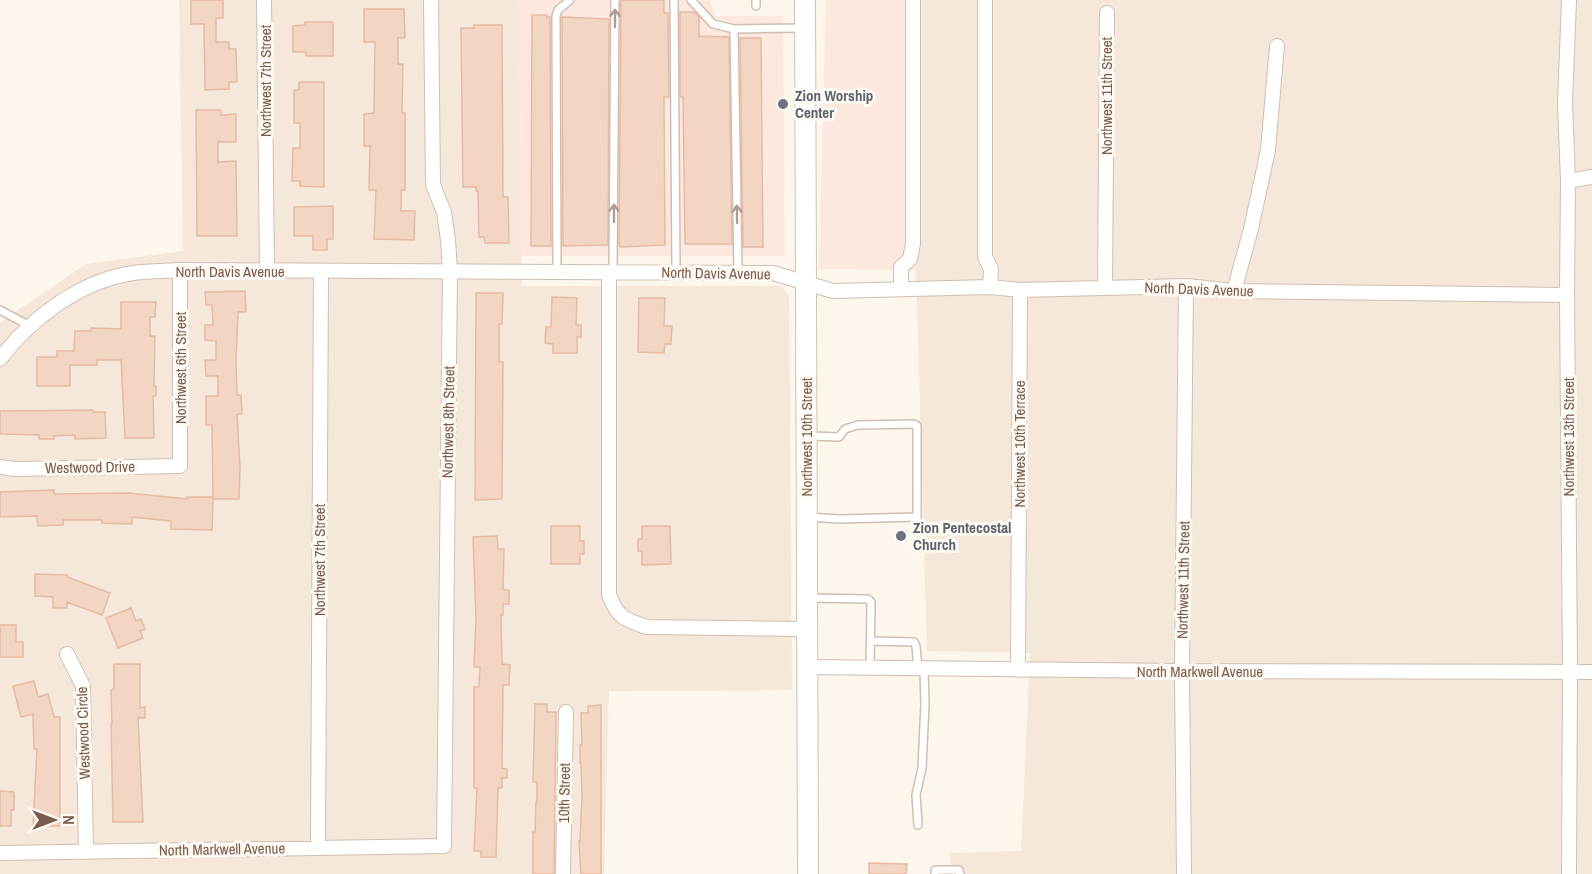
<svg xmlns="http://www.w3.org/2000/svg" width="1592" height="874" viewBox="0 0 1592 874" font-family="'Archivo Narrow',sans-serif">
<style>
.residential{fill:#f5e8da}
.commercial{fill:#fde8e0}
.building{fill:#f3d5c3;stroke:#e6bba3;stroke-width:1.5}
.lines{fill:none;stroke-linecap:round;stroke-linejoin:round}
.service-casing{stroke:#d1beb0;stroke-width:10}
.minor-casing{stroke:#d1beb0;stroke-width:16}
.secondary-casing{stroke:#d6c0b0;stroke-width:22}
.service{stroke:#fff;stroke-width:7}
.minor{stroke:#fff;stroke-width:14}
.secondary{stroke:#fff;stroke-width:20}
.oneway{stroke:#af9d94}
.worship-dot{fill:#6b7280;stroke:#fffaf3;stroke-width:2}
.labels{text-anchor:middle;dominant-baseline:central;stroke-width:6;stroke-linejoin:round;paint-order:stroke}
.street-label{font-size:15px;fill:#7a5c4d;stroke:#fffaf3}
.worship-label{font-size:15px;font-weight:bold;fill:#5b616d;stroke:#fffaf3;text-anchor:start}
</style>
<rect width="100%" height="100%" fill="#fdf6ec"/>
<path class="residential" d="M179 0H519L522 286H781L789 296 792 690 609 691 604 874H0V322L86 264 183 251Z
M919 0H1592V874H951L950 853 1021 851 1030 653 927 651 916 270Z"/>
<path class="commercial" d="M519 0H710L715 16H783L785 256H522Z
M826 0H919L916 270 819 269Z"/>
<path class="building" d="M191 0H223V18H216V42H229V49H236L237 82H229V89L205 90 204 24H191Z
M621 0H664V13H668L669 97H664L665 245 620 247 619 244Z
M364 9H404L405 38H398V64H403L402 113H405V190H401V211H415L414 240 374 239 376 190H369L370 146H364V114L374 113 375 42H364Z
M680 12H694L699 17V36L729 37 732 244H685L683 97H680Z
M532 15H547V17H550L551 246H531Z
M562 17 609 19 608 245 563 246Z
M305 22H333V56H306V52H293V26L305 25Z
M474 25H502L503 197H508L509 243H485L484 237H479L478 191H476V187H463L461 28H474Z
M740 38H761L763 247H743Z
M299 82H324V187L300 186V181H292L293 148H300V123H294V90H299Z
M196 110H221V115L236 114V142H218V162L236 161 237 236H197Z
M333 206V239H327V250H313V236H294V207Z
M245 291 246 312H238L236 359 237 395H241L242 414H237L240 467 239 499H213L212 530 171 529V521L132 517V524L102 523V520H63V525L38 526 37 516 0 517V492L54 490V494L128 493 187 499V497H213L212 425H206V396H218V376H206L205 360H216V341L205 340V325H213L212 305H206L205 292Z
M476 293H503L502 324H499V362H503L502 499 475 500Z
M552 297 577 298 576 325H581V337H577V353H553V344L545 343 546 327H551Z
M639 298H665L664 326H672L671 344H665L664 353 638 352Z
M121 302H156L155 317H150V336H155L154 386H156V396H153L154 438H125L121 360H97V365H70V386H37V357H57V351H74L75 331H91V328L121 329Z
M93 410V412H105L106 438 75 439V435L54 436V439H39V435L0 434V411Z
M551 526H580V541H584V554H580V564H551Z
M642 526H670L671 564 642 565V551H638V539H642Z
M497 536 498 549H504L503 590H509V604H503V615H501L502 664 510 665 509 685H503L502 768 507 769V778H502V788H498L496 857H481V851H474L477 788H474V687H479L480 667H474L476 618 473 537Z
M35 574 67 575V577L110 593 102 615 67 602V608H53V597L35 596Z
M131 608 136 621 141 619 145 629 140 631 143 638 118 648 106 618Z
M0 625H16V642H23V657H0Z
M114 664H140V708L145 707V718H138L143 822H113L111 724H112L111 690 114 689Z
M34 681 38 697 48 694 54 717H60V826H33L37 749H34L33 714 21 717 13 686Z
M535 704H547V712H556L554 874H533V832H535L536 802H537V782H533Z
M601 705V874H581L579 841H580L582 796 581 763H580V745H582L581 713H588V706Z
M0 791 14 792V810H11V826H0Z
M869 863 907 864 906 874H869Z"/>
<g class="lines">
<g class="service-casing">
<path id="service" d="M674 0 676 272
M691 0 713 24 734 29 803 28
M756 6V0
M734 29 738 273
M557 271 556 16 558 10 570 0
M613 272 615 0
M0 310 30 326
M809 436 839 437 845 429 858 425 914 424 917 426V517L839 519 809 517
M810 598 868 599 871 602 870 668
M871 641 914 642 916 646 918 669
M918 825 916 795 922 768 925 704 924 669
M935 874V870H959L960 874"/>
</g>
<g class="minor-casing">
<path id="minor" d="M264 0 267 270
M985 0V257L991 269 990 287
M1569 0 1565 103 1568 181 1567 295 1570 671 1569 874
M1568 181 1592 177
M609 272V595C618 618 625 620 647 627L807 629
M1105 287 1107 13
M901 289V267L910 259 913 244V0
M1234 291 1251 229 1268 150 1277 46
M0 359C31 318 80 281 133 273 149 271 165 271 180 270L773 273 833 291 990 287 1020 290 1186 286 1234 291 1567 295
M0 467 15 469 180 466V270
M67 654 83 686 86 852
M807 667 1182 671 1592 672
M1018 670 1020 290
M318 848 321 272
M0 853 444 846 450 270 448 240 444 212 433 185 431 0
M563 874 566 712
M1184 874 1182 671 1186 286"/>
</g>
<g class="secondary-casing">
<path id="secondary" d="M805 0 808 874"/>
</g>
<use href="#service" class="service"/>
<use href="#minor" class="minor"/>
<use href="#secondary" class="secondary"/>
</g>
<defs><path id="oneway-shaft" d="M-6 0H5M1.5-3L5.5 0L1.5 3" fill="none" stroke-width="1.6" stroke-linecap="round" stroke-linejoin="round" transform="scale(1.5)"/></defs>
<g class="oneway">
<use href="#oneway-shaft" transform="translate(615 18) rotate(-90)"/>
<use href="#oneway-shaft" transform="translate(614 213) rotate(-90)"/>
<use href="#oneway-shaft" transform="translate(737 214) rotate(-91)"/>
</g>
<g class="worship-dot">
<circle cx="783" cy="104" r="6"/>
<circle cx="901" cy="536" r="6"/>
</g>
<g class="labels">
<g class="street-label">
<text transform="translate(265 81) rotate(-90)">Northwest 7th Street</text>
<text transform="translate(1106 96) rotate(-90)">Northwest 11th Street</text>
<text x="230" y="271">North Davis Avenue</text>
<text transform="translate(716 273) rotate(1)">North Davis Avenue</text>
<text transform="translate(1199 289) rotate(2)">North Davis Avenue</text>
<text transform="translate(180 368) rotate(-90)">Northwest 6th Street</text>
<text transform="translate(448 422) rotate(-89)">Northwest 8th Street</text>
<text transform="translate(806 437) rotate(-90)">Northwest 10th Street</text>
<text transform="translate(1568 437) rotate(-90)">Northwest 13th Street</text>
<text transform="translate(1019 444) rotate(-90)">Northwest 10th Terrace</text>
<text transform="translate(90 467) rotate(-1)">Westwood Drive</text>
<text transform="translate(319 560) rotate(-90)">Northwest 7th Street</text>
<text transform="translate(1183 580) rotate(-89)">Northwest 11th Street</text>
<text x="1200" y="671">North Markwell Avenue</text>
<text transform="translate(83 733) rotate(-92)">Westwood Circle</text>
<text transform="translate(564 793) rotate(-89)">10th Street</text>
<text transform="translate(222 849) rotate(-1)">North Markwell Avenue</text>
</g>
<g class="worship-label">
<text x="795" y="95">Zion Worship<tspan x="795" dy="17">Center</tspan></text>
<text x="913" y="527">Zion Pentecostal<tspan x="913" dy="17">Church</tspan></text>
</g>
</g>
<g transform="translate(54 820) rotate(90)" stroke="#fffaf3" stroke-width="4.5" paint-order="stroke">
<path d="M0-4.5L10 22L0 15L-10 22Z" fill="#7a5c4d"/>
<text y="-9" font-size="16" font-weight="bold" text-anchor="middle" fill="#7a5c4d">N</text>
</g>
</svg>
